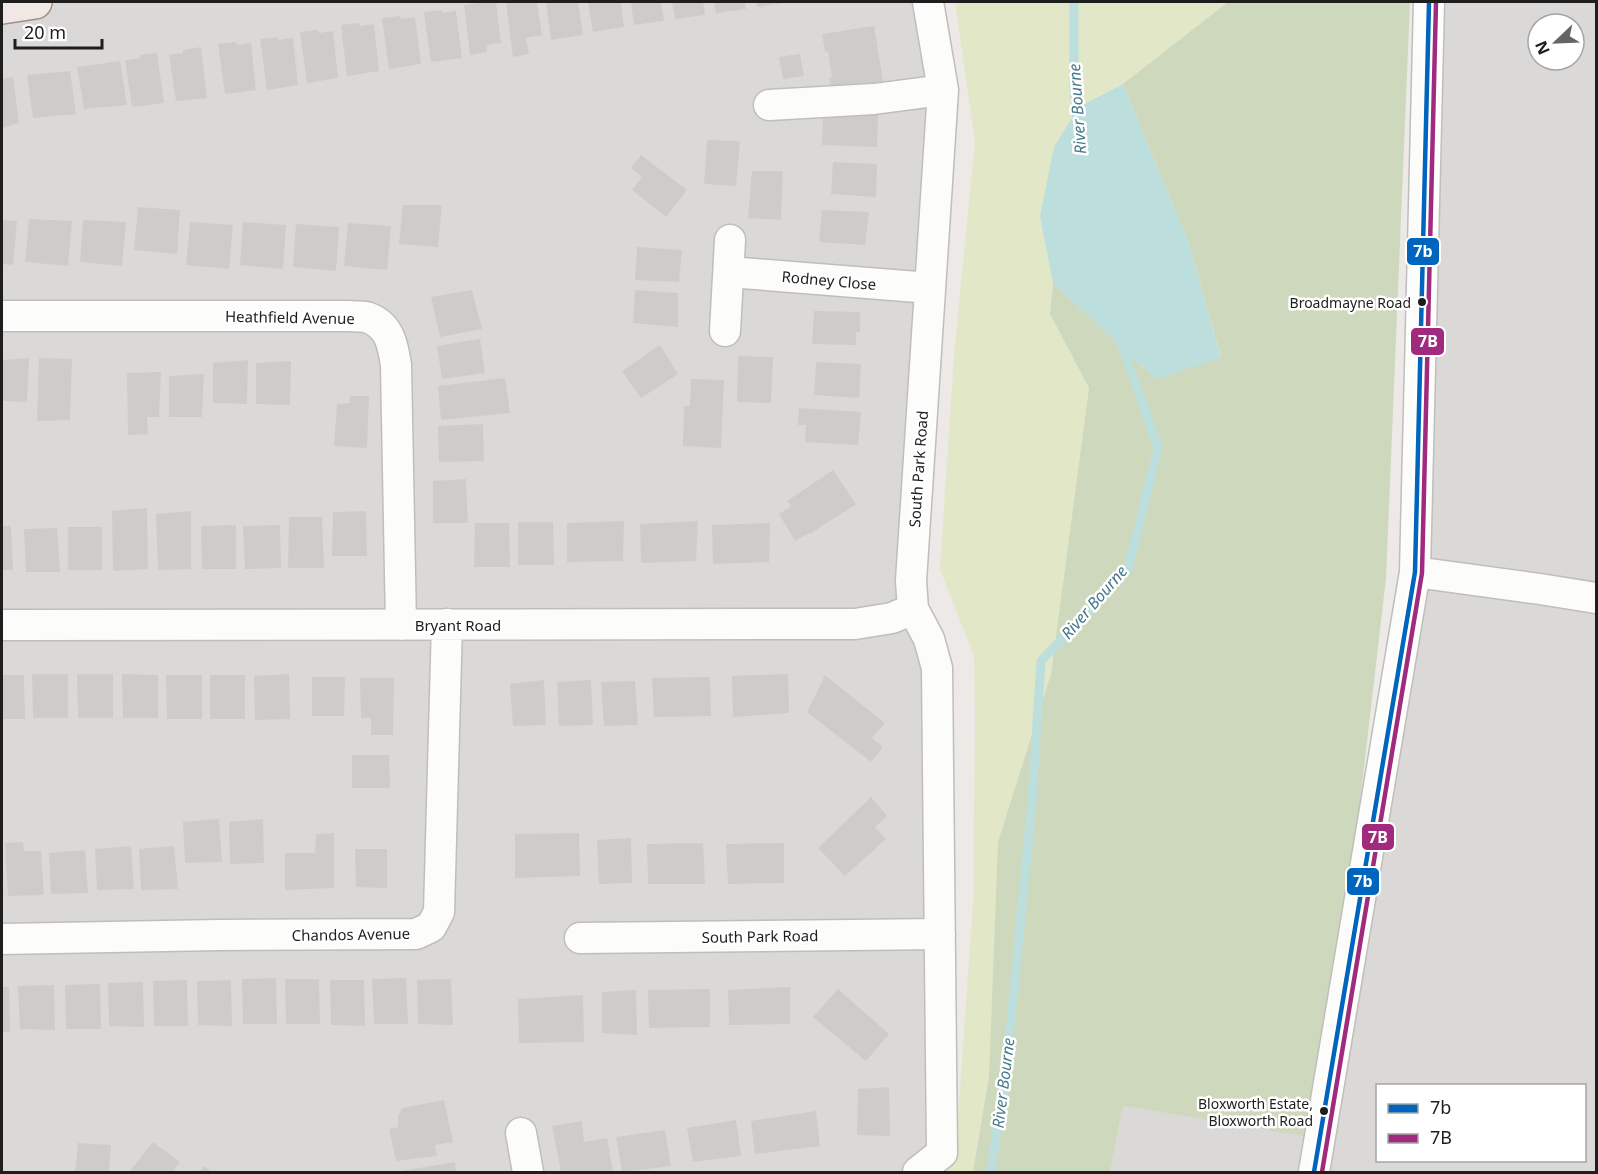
<svg xmlns="http://www.w3.org/2000/svg" width="1598" height="1174" viewBox="0 0 1598 1174" font-family="'Noto Sans',sans-serif">
<style>
.residential{fill:#dbd9d8;fill-rule:evenodd}
.grass{fill:#e1e7c7}
.forest{fill:#ced8bd}
.water{fill:#bcdedc}
.lines{fill:none;stroke-linecap:round;stroke-linejoin:round}
.stream{stroke:#bcdedc;stroke-width:9}
.building{fill:#cfcbc9}
.minor-casing{stroke:#bfbebd;stroke-width:33}
.major-casing{stroke:#a19085;stroke-width:36}
.minor{stroke:#fcfcfb;stroke-width:30}
.major{stroke:#efe8e4;stroke-width:33}
.bus-1-casing{stroke:#fff;stroke-width:9}
.bus-2-casing{stroke:#fff;stroke-width:9}
.bus-1{stroke:#0065bd;stroke-width:4.5}
.bus-2{stroke:#a02a7d;stroke-width:4.5}
.bus-dot{fill:#1e1e1e;stroke:#fff;stroke-width:2}
.labels{text-anchor:middle;dominant-baseline:central;stroke-width:5;stroke-linejoin:round;paint-order:stroke}
.bus-label{font-size:14px;fill:#1e1e1e;stroke:#fff;text-anchor:end}
.street-label{font-size:15px;fill:#1e1e1e;stroke:#fff}
.water-label{font-size:16px;font-style:italic;fill:#43798a;stroke:#fff}
.line-badge{stroke:#fff;stroke-width:2}
.badge-label{font-size:16px;text-anchor:middle;font-weight:bold;fill:#fff}
</style>
<rect width="100%" height="100%" fill="#ece9e6"/>
<path class="residential" d="M2 2H928L943 90 911 581 929 639 942 1153 918 1172H2Z
M1429 2H1596V1172H1110L1123 1106 1320 1138 1415 572ZM1538 24H1574V60H1538ZM1378 1086H1584V1160H1378Z"/>
<path class="grass" d="M955 2H1228L1123 84 1079 107 1040 217 1053 283 1050 314 1089 388 1051 674 998 842 989 1076 973 1172H941L956 1147 973 904 975 718 974 656 940 569 954 357 975 142Z"/>
<path class="forest" d="M1228 2H1410L1386 578 1321 1139 1123 1106 1110 1172H973L989 1076 998 842 1051 674 1089 388 1050 314 1053 283 1156 379 1221 357 1189 244 1123 84Z"/>
<path class="water" d="M1123 84 1189 244 1221 358 1156 379 1053 283 1040 217 1054 147 1079 107Z"/>
<g class="lines">
<path class="stream" d="M1074 2V86L1077 122
M991 1172 1008 1051 1032 802 1041 661 1128 569 1158 447 1120 340"/>
</g>
<path class="building" d="M484 2H496L501 43 486 45 487 52 470 55 464 5Z
M506 2H537L542 35 526 38 529 54 513 57Z
M546 2H578L583 35 551 40Z
M588 2H621L624 27 593 32Z
M631 2H661L664 21 634 25Z
M672 2H703L705 15 675 19Z
M714 2H745L746 9 716 13Z
M756 2H784V3L757 7Z
M442 10V13L456 11 462 58 431 62 424 12Z
M400 16 401 19 415 17 421 64 389 69 382 18Z
M359 23 360 26 374 24 379 71 347 76 341 25Z
M874 26 884 87 832 95 829 77H832L828 51 825 52 822 34Z
M318 30 319 33 333 31 338 78 307 83 300 32Z
M278 37V40L293 38 298 85 267 90 260 39Z
M236 42 237 45 251 43 256 90 225 94 218 44Z
M201 47 207 98 176 101 169 55 183 53V50Z
M157 53 164 103 132 107 125 60 140 58V55Z
M800 54 804 76 783 79 779 57Z
M120 61 127 105 84 109 77 67Z
M70 71 76 114 33 118 27 75Z
M13 77 19 123 2 128V79Z
M823 113 878 115 877 147 822 145Z
M707 140 740 141 736 186 704 184Z
M641 155 687 190 666 217 632 190 642 177 631 168Z
M833 162 877 164 876 197 831 194Z
M752 171H783L781 220 748 218Z
M403 205H442L438 247 399 244Z
M138 207 180 210 177 254 134 250Z
M822 210 869 212 865 245 819 242Z
M29 219 72 221 68 266 25 262Z
M2 220 17 221 13 265 2 264Z
M83 220 126 222 122 266 80 262Z
M190 222 233 225 229 269 186 265Z
M243 222 286 225 283 269 240 265Z
M348 223 391 226 387 270 344 266Z
M296 224 339 227 336 271 293 267Z
M637 247 682 250 679 282 635 280Z
M472 290 482 329 440 337 431 297Z
M635 290 678 293V327L633 323Z
M814 311 860 312V332H856V345L812 344Z
M480 339 485 373 442 379 437 346Z
M660 345 678 374 641 398 622 371Z
M738 356 773 357 771 403 737 402Z
M29 358 27 402 2 401V360Z
M39 358 72 359 70 420 37 421Z
M248 360 247 404 213 403V363Z
M291 361 290 405 256 404V363Z
M816 362 861 364 859 398 814 395Z
M161 372 159 417H147L148 434 128 435 127 373Z
M204 374 202 417H169V376Z
M505 378 510 413 441 420 438 386Z
M691 379 724 380 721 448 683 446 684 406H690Z
M350 396H369L367 448 334 446 337 404 350 403Z
M799 408 861 412 858 445 805 442 806 425H798Z
M483 424 484 461 439 462 438 426Z
M833 470 856 504 810 534 809 533 795 541 779 514 791 506 787 501Z
M466 479 468 523H433V481Z
M147 508 148 569 113 571 112 511Z
M191 511V569L158 570 156 514Z
M366 511 367 556H332L333 512Z
M289 517H322L324 568H288Z
M624 521 623 561 567 562V523Z
M698 521 696 561 641 563 640 524Z
M518 522H553L554 565H518Z
M475 523H509L510 567H474Z
M770 523 769 562 713 564 712 525Z
M236 525V569H202L201 526Z
M280 525 281 568 245 569 243 526Z
M2 526H11L13 570H2Z
M68 527H102V570H68Z
M57 528 60 572H26L24 529Z
M32 674H68V718H33Z
M77 674H113V718H78Z
M122 674 158 675V718H123Z
M289 674 290 719 255 720 254 676Z
M788 674 789 713 733 717 732 676Z
M2 675H24L25 719H2Z
M166 675H202V719H167Z
M210 675H245V719H210Z
M825 675 885 723 872 738 883 747 871 762 807 712Z
M312 677H345L344 716H312Z
M710 677 711 716 654 717 652 678Z
M360 678H394L393 735H371V718H361Z
M544 680 546 725 513 726 510 684Z
M591 680 593 725 559 726 557 682Z
M635 681 638 725 604 726 601 682Z
M352 755H389L390 788H352Z
M871 797 887 816 875 827 886 839 845 876 818 848Z
M219 819 222 862 185 863 183 822Z
M263 819 264 863 230 864 229 822Z
M334 833V888L285 890V853H315L316 834Z
M579 833 580 876 515 878V834Z
M631 838 632 883 599 884 597 840Z
M23 842 24 851H41L44 895 8 896 5 843Z
M703 843 705 884H648L647 844Z
M784 843V883L728 884 726 844Z
M131 846 134 889 97 890 95 849Z
M174 846 178 889 141 890 139 849Z
M355 849H387V888L356 887Z
M85 850 88 893 51 894 49 853Z
M276 978 277 1024H243L242 979Z
M406 978 408 1024H374L372 979Z
M285 979H319L320 1024H286Z
M451 979 453 1025 418 1024 417 980Z
M187 980 188 1026H154L153 981Z
M231 980 232 1026 198 1025 197 981Z
M330 980H364L365 1026 331 1025Z
M143 982 144 1027 109 1026 108 983Z
M100 984 101 1029H66L65 985Z
M54 985 55 1030 20 1029 18 986Z
M2 987H9L10 1032H2Z
M790 987V1024L729 1025 728 990Z
M710 989V1027L649 1028 648 990Z
M838 989 889 1034 866 1061 813 1017Z
M636 990 637 1035 602 1033V992Z
M583 995 584 1042 519 1043 518 999Z
M889 1087 890 1136 857 1135 858 1089Z
M444 1100 453 1142 435 1145 437 1156 396 1161 389 1129 398 1127V1116L402 1108Z
M816 1111 820 1146 755 1154 751 1121Z
M736 1120 741 1156 693 1162 687 1128Z
M582 1121 584 1142 607 1138 613 1172H561L552 1126Z
M665 1130 671 1166 622 1172 616 1137Z
M153 1142 180 1162 172 1172H129Z
M78 1143 111 1145 109 1172H75Z
M455 1162 456 1172H401V1171Z
M205 1166 211 1172H198Z"/>
<g class="lines">
<g class="minor-casing">
<path id="minor" d="M769 105 874 99 943 90
M729 272 930 288
M2 316H350C356 317 364 316 369 318 390 326 393 346 396 365L401 625
M725 331 730 240
M1415 572 1540 589 1596 598
M2 625 855 624 892 618 913 609
M580 938 940 934
M2 939 219 935 416 934 431 927 439 912 447 624
M521 1133 528 1172
M918 1172 942 1153 937 668 929 639 913 609 911 581 943 90 928 2
M1314 1172 1415 572 1429 2"/>
</g>
<g class="major-casing">
<path id="major" d="M2 7 35 2"/>
</g>
<use href="#minor" class="minor"/>
<use href="#major" class="major"/>
<g class="bus-1-casing">
<path id="bus-1" d="M1314 1172 1415 572 1429 2"/>
</g>
<g class="bus-2-casing">
<path id="bus-2" d="M1322 1172 1422 573 1436 2"/>
</g>
<use href="#bus-1" class="bus-1"/>
<use href="#bus-2" class="bus-2"/>
</g>
<g class="bus-dot">
<circle cx="1422" cy="302" r="5"/>
<circle cx="1324" cy="1111" r="5"/>
</g>
<g class="labels">
<g class="bus-label">
<text x="1411" y="302">Broadmayne Road</text>
<text x="1313" y="1103">Bloxworth Estate,<tspan x="1313" dy="17">Bloxworth Road</tspan></text>
</g>
<g class="street-label">
<text transform="translate(829 280) rotate(5)">Rodney Close</text>
<text transform="translate(290 317) rotate(1)">Heathfield Avenue</text>
<text transform="translate(918 469) rotate(-86)">South Park Road</text>
<text x="458" y="625">Bryant Road</text>
<text transform="translate(351 934) rotate(-1)">Chandos Avenue</text>
<text transform="translate(760 936) rotate(-1)">South Park Road</text>
</g>
<g class="water-label">
<text transform="translate(1077 109) rotate(-94)">River Bourne</text>
<text transform="translate(1094 602) rotate(-49)">River Bourne</text>
<text transform="translate(1003 1083) rotate(-83)">River Bourne</text>
</g>
</g>
<g class="line-badge">
<rect x="1406" y="237" width="34" height="29" rx="6" fill="#0065bd"/>
<rect x="1410" y="327" width="35" height="29" rx="6" fill="#a02a7d"/>
<rect x="1361" y="823" width="34" height="28" rx="6" fill="#a02a7d"/>
<rect x="1346" y="867" width="34" height="29" rx="6" fill="#0065bd"/>
</g>
<g class="badge-label">
<text x="1423" y="257">7b</text>
<text x="1428" y="347">7B</text>
<text x="1378" y="843">7B</text>
<text x="1363" y="887">7b</text>
</g>
<rect width="1598" height="1174" fill="none" stroke="#1e1e1e" stroke-width="6"/>
<rect x="1376" y="1084" width="210" height="78" fill="#ffffff" stroke="#a5a5a5" stroke-width="1.5"/>
<rect x="1388" y="1104" width="30" height="9" fill="#0065bd" stroke="#a5a5a5" stroke-width="1.5"/>
<text x="1430" y="1114" font-size="18" fill="#1e1e1e">7b</text>
<rect x="1388" y="1134" width="30" height="9" fill="#a02a7d" stroke="#a5a5a5" stroke-width="1.5"/>
<text x="1430" y="1144" font-size="18" fill="#1e1e1e">7B</text>
<g transform="translate(1556 42) rotate(247)"><circle r="28" fill="#ffffff" stroke="#a5a5a5" stroke-width="1.5"/>
<path d="M0-4.5L10 22L0 15L-10 22Z" fill="#666564"/>
<text y="-9" font-size="16" font-weight="bold" text-anchor="middle" fill="#1e1e1e">N</text>
</g>
<path d="M15 39v9h87v-9" fill="none" stroke="#1e1e1e" stroke-width="3"/>
<text x="24" y="39" font-size="18" fill="#1e1e1e" stroke="#ffffff" stroke-width="4.5" paint-order="stroke">20 m</text>
</svg>
